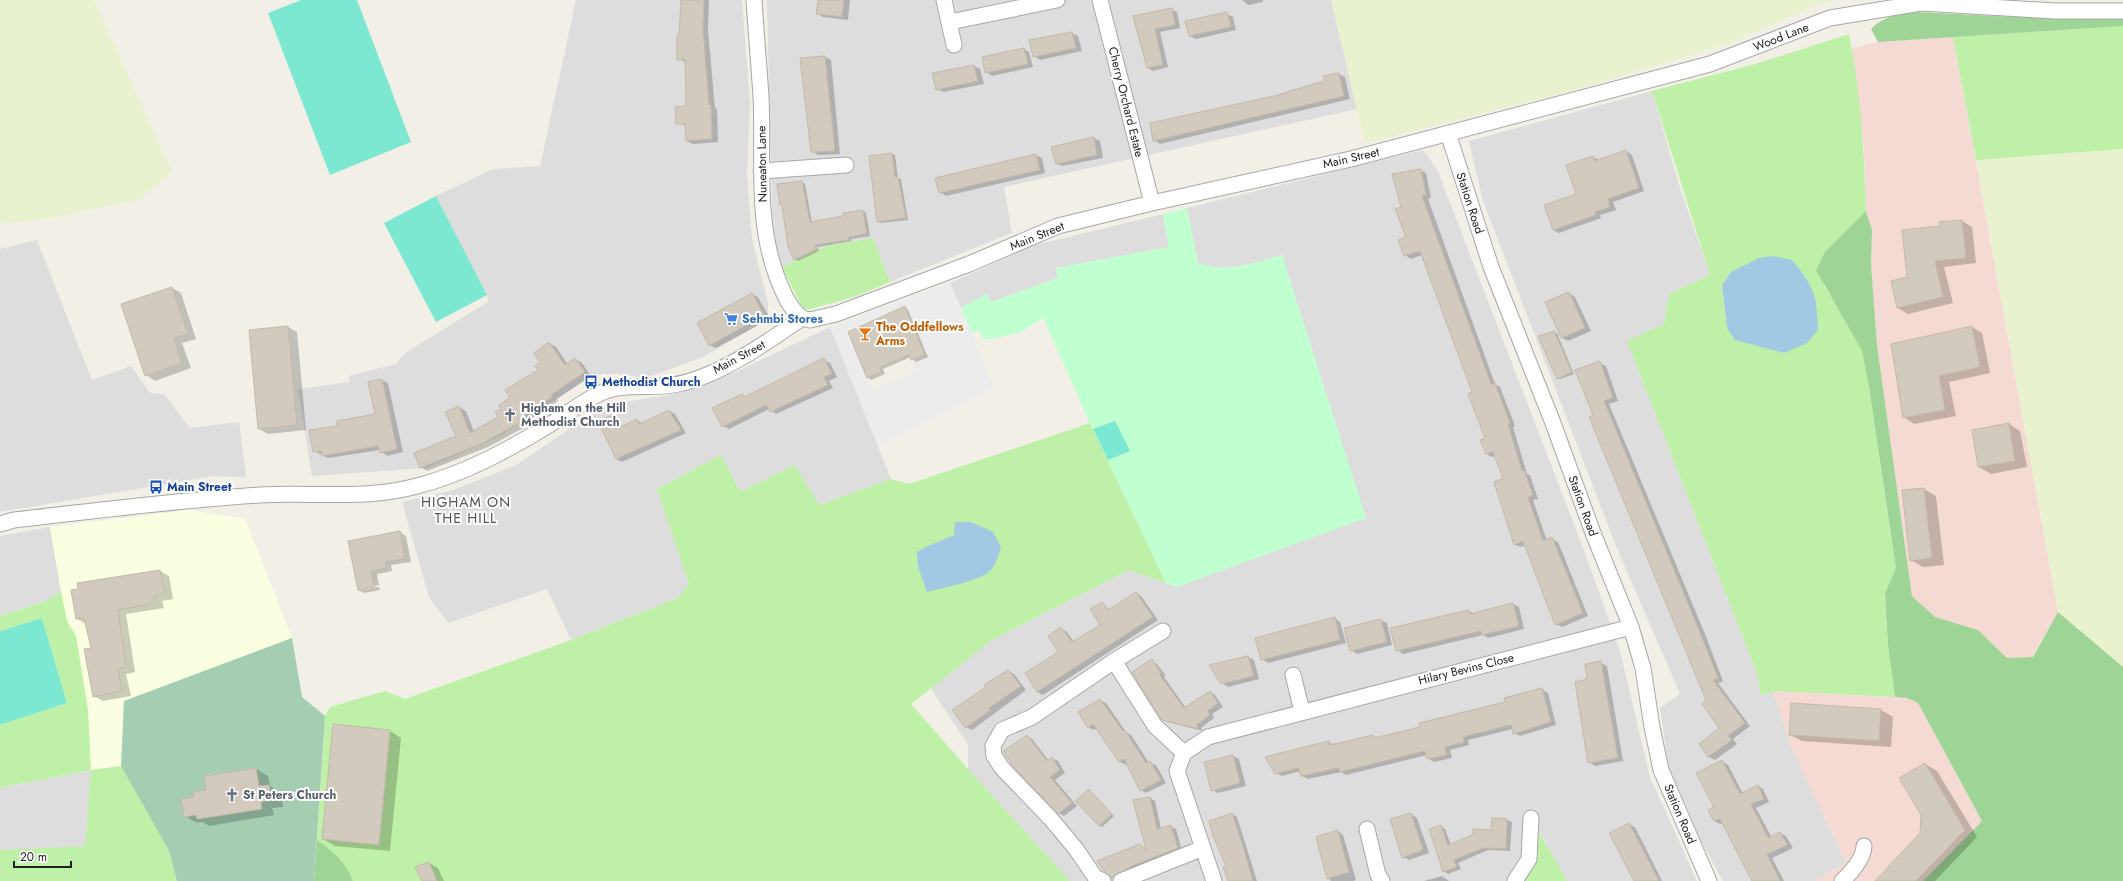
<svg xmlns="http://www.w3.org/2000/svg" width="2123" height="881" viewBox="0 0 2123 881" font-family="Jost,sans-serif">
<style>
.residential{fill:#dedddd}
.commercial{fill:#f4dad3}
.education{fill:#faffe1}
.farmland{fill:#e9f2cf}
.grass{fill:#bef0a7;fill-rule:evenodd}
.forest{fill:#9ed596}
.cemetery{fill:#a4cdb2}
.park{fill:#bfffd0}
.pitch{fill:#7ce8d1}
.parking{fill:#ececec;fill-rule:evenodd}
.water{fill:#a2c9e3}
.shadow{fill:#0003}
.building{fill:#d2cabe;stroke:#c5b9a6}
.lines{fill:none;stroke-linecap:round;stroke-linejoin:round}
.street-casing{stroke:#a7a7a7;stroke-width:17}
.street{stroke:#fff;stroke-width:15}
.labels{text-anchor:middle;dominant-baseline:central;stroke-width:4;stroke-linejoin:round;paint-order:stroke}
.street-label{font-size:12px;fill:#202020;stroke:#fff}
.shop-label{font-size:12px;font-weight:bold;fill:#366cbe;stroke:#fff;text-anchor:start}
.food-label{font-size:12px;font-weight:bold;fill:#c56008;stroke:#fff;text-anchor:start}
.transit-label{font-size:12px;font-weight:bold;fill:#164399;stroke:#fff;text-anchor:start}
.worship-label{font-size:12px;font-weight:bold;fill:#5b616d;stroke:#fff;text-anchor:start}
.quarter-label{font-size:14px;letter-spacing:1px;fill:#535353;stroke:#fff}
</style>
<rect width="100%" height="100%" fill="#f2f0e6"/>
<path class="residential" d="M576 0H742L750 103 747 174 752 239 768 303V319L703 357 646 378 616 374 593 375 500 436 427 468 312 476 298 389 350 382 349 376 396 364 405 353 488 302 487 295 436 196 493 169 540 166Z
M767 0H1331L1357 109 1004 187 1012 233 890 282 873 238 829 245 782 267 774 237 772 212Z
M1652 91 1679 185 1710 275 1669 294 1664 324 1627 341 1758 676 1760 695 1773 691 1792 748 1846 863 1815 881H1723L1685 812 1670 776 1660 708 1680 694 1616 546 1483 201 1469 141Z
M1423 150 1437 169 1582 545 1620 651 1650 777 1697 881H1567L1532 819 1538 855 1521 881H1070L968 769V745L930 687 992 640 1129 570 1177 587 1282 255 1248 265 1212 269 1198 263 1187 208Z
M1163 214 1169 247 1057 268 1059 278 991 302 987 294 961 308 950 283 1035 245Z
M37 240 92 380 131 366 150 393 164 394 190 428 239 422 246 477 214 476 0 512V249Z
M830 327 891 479 818 505 795 465 740 492 721 455 657 489 689 584 678 598 571 640 547 589 448 623 429 597 402 502 453 490 516 465 599 409 624 402 674 394 736 372Z
M50 527 61 591 46 601 0 616V536Z
M91 770 85 847 0 850V788Z"/>
<path class="commercial" d="M1953 37 2058 612 2032 657 2007 658 1978 630 1935 617 1912 596 1877 345 1871 264 1872 230 1866 211 1864 146 1852 48 1878 42Z
M1773 691 1907 698 1918 703 1982 821 1923 881H1815L1846 863 1792 748Z"/>
<path class="education" d="M189 510 245 519 292 638 124 701 121 766 91 770 0 788V616L46 601 61 591 50 527Z"/>
<path class="farmland" d="M0 0H94L172 172 140 199 51 218 0 224Z
M1331 0H1839L1819 4 1731 43 1575 90 1365 143Z
M2123 149V667L2058 612 1976 160Z"/>
<path class="grass" d="M2123 26V149L1976 160 1953 37Z
M1849 34C1861 93 1864 151 1866 211L1847 231 1824 286 1845 319 1862 351 1869 387 1896 568 1885 593 1888 645 1895 697 1773 691 1760 695 1758 676 1627 341 1664 324 1669 294 1710 275 1652 91 1755 64ZM1731 271 1784 353 1727 328 1722 286Z
M873 238 890 282 854 297 811 309H803L782 267 829 245Z
M1090 423 1166 583 1129 570 992 640 911 704 968 769 1070 881H353C346 862 333 851 317 840L325 716 330 707 385 691 405 699 571 640 678 598 689 584 657 489 721 455 740 492 795 465 819 505 891 479 909 484Z
M61 591 67 621 76 636 88 710 91 770 121 766 169 851 177 881H0V850L85 846 91 770 0 788V725L67 703 42 618 0 631V616L46 601Z
M1531 818 1567 881H1521L1538 855Z"/>
<path class="forest" d="M1916 12 2014 17 2123 18V26L1878 42 1871 29C1884 16 1898 14 1916 12Z
M1866 211 1872 230 1871 264 1877 345 1912 596 1935 617 1978 630 2007 658 2033 657 2058 612 2123 667V881H1923L1982 821 1918 703 1907 698 1895 697 1888 645 1885 593 1896 568 1869 387 1862 351 1816 270 1825 252Z
M317 840C333 851 346 862 353 881H314Z"/>
<path class="cemetery" d="M292 638 302 697 325 716 314 881H177L169 851 121 766 124 701Z"/>
<path class="park" d="M1187 208 1198 263C1226 274 1255 263 1282 255L1366 518 1177 587 1166 583 1090 423 1043 318 1019 333 985 340 978 330 972 333 961 308 987 294 991 302 1058 278 1056 268 1169 247 1163 214Z"/>
<path class="pitch" d="M301 0H357L411 142 330 175 268 13Z
M436 196 487 295 436 322 384 223Z
M1115 421 1130 451 1108 460 1093 429Z
M42 618 67 703 0 725V631Z"/>
<path class="parking" d="M950 283 994 388 878 446 830 327ZM905 306 925 354 911 360 916 372 873 390 848 332Z"/>
<path class="water" d="M1773 256 1792 260C1814 286 1817 296 1818 330L1807 343 1784 353 1735 340 1727 328 1722 285 1731 272 1759 258Z
M955 522H971L993 532 1001 547C998 557 996 565 989 572 981 580 939 589 927 592L918 567 917 552C929 544 942 541 954 535Z"/>
<path class="shadow" d="M682 0H709L708 30 715 108 717 109 718 142 693 144 687 141V126L677 123 687 107 686 62 678 59Z
M819 0H850L848 20 823 17 817 13Z
M1242 0H1263V2L1248 5Z
M1171 9 1177 12 1180 28 1160 32 1168 67 1153 71 1148 68 1135 17Z
M1227 14 1233 17 1236 30 1196 39 1190 36Z
M1072 33 1078 36 1082 51 1040 60 1034 56 1031 41Z
M1024 49 1029 52 1033 67 992 76 986 72Z
M825 57 831 60 840 154 818 155 812 151 801 59Z
M974 66 980 69 984 84 943 92 937 89 933 74Z
M1339 74 1345 77 1350 99 1160 144 1154 140 1274 96 1325 81Z
M1094 138 1100 141 1103 158 1062 166 1056 163Z
M1626 151 1632 155 1644 191 1613 202 1616 210 1600 215 1601 218 1559 233 1553 230 1577 195 1593 157 1599 160Z
M892 154 895 155 898 178 901 179 908 220 880 223 878 221 870 157Z
M1036 155 1042 158 1045 173 946 196 940 192Z
M1420 170 1426 173 1431 198 1428 199 1495 384 1500 387 1515 426 1513 427 1527 474 1530 475 1538 499 1533 500 1547 541 1552 539 1558 542 1588 616 1562 627 1556 624 1526 545 1520 547 1514 544 1504 479 1496 456 1492 457 1487 454 1486 439 1473 393 1422 255 1411 259 1405 255 1407 238 1403 208Z
M801 182 805 184 812 223 845 217 863 211 866 213 870 236 851 239 852 241 817 247 819 251 798 261 795 259 783 206 781 205Z
M1962 221 1972 227 1976 263 1944 267 1953 303 1908 314 1898 308 1892 281 1909 278 1941 226Z
M172 288 181 293 196 339 182 343 191 368 155 381 146 375Z
M1569 293 1575 297 1591 331 1568 341 1562 338 1546 303Z
M752 294 758 297 770 319 716 348 710 345Z
M905 307 908 310 928 357 916 362 911 357 883 369 885 374 871 380 868 377Z
M288 327 297 332 306 430 268 434 259 429Z
M1972 327 1982 333 1990 373 1949 382 1956 416 1914 424 1904 417Z
M1554 332 1557 333 1574 374 1560 379 1557 378Z
M549 343 556 347 568 365 575 359 582 363 591 376 557 399 558 401 529 420 531 424 488 447 427 471 421 467 457 437 459 407 466 411 474 432 500 418 503 409 511 398 539 370Z
M824 360 830 363 837 377 829 381 833 388 776 414 769 409 729 429 723 426 742 395 746 397Z
M1600 363 1606 366 1618 401 1609 404 1705 634 1723 681 1718 683 1750 726 1733 739 1737 744 1715 760 1709 757 1700 744 1721 728 1708 701 1594 416Z
M382 380 388 383 403 452 387 456 380 450 328 458 314 451 339 427 376 415Z
M669 411 675 414 686 433 622 462 616 459 612 416 618 419 622 428 637 420 643 424Z
M2009 424 2020 431 2027 467 1991 474 1979 467 1973 430Z
M1924 489 1936 496 1944 565 1923 567 1911 560Z
M400 532 406 536 411 562 391 565 392 571 377 574 379 585 362 588V590L379 587 380 590 364 593 358 590 349 542Z
M160 571 169 576 173 599 162 601 164 608 126 614 135 672 126 674 131 696 103 701 94 696 92 649 86 624 77 619Z
M1136 593 1141 596 1158 620 1043 695 1037 692 1060 652 1061 629 1067 632 1074 642 1102 625V603L1110 610Z
M1513 604 1519 607 1524 629 1488 638 1483 635 1403 654 1397 650 1391 629 1469 611 1475 614Z
M1335 618 1340 622 1346 643 1268 663 1262 659Z
M1381 620 1387 623 1392 645 1357 654 1351 650Z
M1248 657 1254 660 1259 679 1228 687 1222 683 1211 666Z
M1152 661 1157 664 1166 676 1164 677 1186 708 1210 692 1215 695 1223 707 1212 714 1214 718 1201 728 1203 731 1168 722 1162 719Z
M1601 663 1607 666 1623 761 1595 766 1589 762 1588 680Z
M1008 671 1014 674 1026 690 972 730 966 727 987 688Z
M1542 689 1548 693 1556 725 1520 736 1514 733 1513 729 1468 740 1469 745 1450 750 1452 758 1434 762 1428 758 1427 755 1346 775 1341 772 1308 779 1302 776 1300 771 1282 776 1276 773 1329 742 1334 745 1373 736 1376 738 1421 728 1506 703Z
M1100 700 1106 703 1126 732 1131 735 1149 763 1156 765 1166 783 1146 793 1141 790 1128 763 1126 765 1120 762 1097 728 1094 730 1088 727Z
M1792 704 1881 710 1893 717 1891 747 1802 741 1790 735Z
M390 731 401 738 390 851 335 846 323 839Z
M1027 736 1032 739 1049 761 1052 758 1058 761 1065 773 1055 780 1077 806 1064 816 1059 813Z
M1233 756 1239 759 1246 786 1218 793 1212 790 1205 763Z
M1722 761 1728 765 1743 794 1758 786 1763 789 1769 802 1756 808 1772 838 1780 833 1786 836 1793 848 1772 858 1784 881H1752L1723 823 1720 824 1715 821 1710 810 1716 807Z
M1925 764 1937 771 1977 837 1935 881H1877L1921 834Z
M256 769 268 776 270 786 281 793 283 807 272 808 274 815 209 826 203 822 197 823 185 816 195 798Z
M1089 791 1114 816 1102 827 1099 826Z
M1150 798 1155 801 1161 829 1170 826 1176 829 1182 851 1117 880 1112 877 1140 845 1146 849Z
M1232 814 1237 817 1257 881H1229L1227 867Z
M1411 814 1417 818 1429 853 1409 860 1403 857Z
M1493 819 1507 820 1512 822 1510 851 1488 850 1458 863 1461 869 1448 874 1444 871 1441 826 1445 829 1451 845 1491 831Z
M1629 824 1635 827 1662 881H1635Z
M1338 831 1343 835 1356 880 1353 881H1331L1327 876Z
M429 863 438 868 444 881H423Z
M1442 876 1449 881H1424Z"/>
<path class="building" d="M681 0H704L703 26 709 105H711L712 139 686 141 685 124H676L675 107 686 106 685 59 677 60V35H679Z
M818 0H844L842 17 816 14Z
M1172 8 1175 25 1155 29 1163 65 1147 68 1133 16Z
M1227 12 1231 27 1189 36 1185 21Z
M1072 32 1076 48 1033 57 1029 40Z
M1024 48 1028 64 985 73 982 57Z
M825 56 835 151 811 152 800 58Z
M974 65 978 81 936 90 932 73Z
M1339 73 1344 96 1153 141 1150 123 1274 96 1324 81 1323 76Z
M1094 137 1097 155 1056 164 1051 147Z
M1626 150 1639 188 1608 199 1610 207 1595 212 1596 215 1553 230 1544 205 1576 194 1566 165 1593 156 1595 161Z
M892 153 895 177H898L906 218 877 222 869 156Z
M1036 154 1040 170 939 193 935 178Z
M1421 169 1426 195 1422 196 1491 384 1495 383 1510 423 1508 424 1522 471 1524 470 1533 495 1528 497 1543 541 1552 537 1583 613 1555 625 1523 541 1514 545 1494 482 1503 478 1493 452 1486 454 1480 440 1485 438 1468 394 1472 392 1420 251 1404 256 1398 240 1406 237 1395 209 1401 207 1392 174Z
M802 181 810 222 843 216V213L863 210 867 234 849 237V240L815 245 817 249 794 260 788 247 782 205H780L777 184Z
M1962 220 1966 258 1935 261 1943 297 1897 308 1891 281 1907 277 1902 230 1940 226 1939 222Z
M172 287 188 334 174 338 182 363 145 376 121 304Z
M1569 292 1585 328 1561 338 1545 302Z
M752 293 764 315 709 346 697 323Z
M905 306 925 355 911 360 909 355 880 367 881 372 867 378 848 332Z
M288 326 297 425 258 429 249 330Z
M1972 326 1980 367 1939 376 1945 410 1903 418 1891 344Z
M1554 331 1572 372 1557 379 1538 336Z
M549 342 565 365 575 358 585 372 551 395 552 397 523 416 525 420 481 444 420 468 414 453 456 436 445 412 459 406 470 433 498 417 495 412 501 409 499 405 510 398 505 390 538 370 535 366 540 362 534 353Z
M824 358 832 374 824 377 828 385 770 412 766 405 722 427 712 408 742 394 744 397Z
M1600 361 1613 398 1604 401 1699 630 1718 678 1713 680 1745 723 1728 736 1732 740 1708 757 1699 744 1719 728 1702 704 1706 700 1589 417 1593 415 1575 370Z
M382 379 397 449 380 453 378 446 322 456 321 451 313 452 309 430 337 426V421L375 414 368 382Z
M669 410 681 430 616 459 598 421 613 415 618 428 637 419 639 424Z
M2009 423 2015 461 1978 467 1972 430Z
M1924 488 1932 558 1910 561 1902 490Z
M400 531 405 559 385 562 386 568 371 571 375 587 358 590 348 541Z
M160 570 165 594 154 596 155 603 118 610 126 667 118 669 122 691 93 697 84 649 91 648 84 618 76 619 71 590 78 589 77 583Z
M1136 592 1153 617 1037 692 1025 673 1058 652 1048 636 1061 627 1072 642 1100 625 1090 609 1102 602 1108 610Z
M1513 603 1519 626 1482 635 1481 631 1396 651 1390 628 1469 610 1470 614Z
M1335 617 1340 640 1261 660 1255 638Z
M1381 619 1387 642 1350 651 1344 628Z
M1248 656 1254 676 1221 684 1209 665Z
M1152 659 1161 673 1159 674 1184 708 1210 691 1218 703 1207 711 1210 715 1196 725 1199 729 1162 720 1132 672Z
M1601 661 1618 758 1588 763 1575 682 1587 679 1585 664Z
M1008 670 1021 686 989 708 991 710 965 728 952 710 986 687 984 685Z
M1542 688 1551 722 1513 734 1511 725 1463 737 1464 742 1445 747 1447 755 1427 759 1425 751 1340 772 1339 768 1301 776 1298 768 1275 774 1265 757 1329 741 1330 745 1373 735 1374 738 1420 727 1419 723 1505 702 1504 698Z
M1100 699 1123 731 1125 730 1146 763 1150 761 1161 780 1140 791 1124 759 1119 762 1093 724 1088 728 1078 712Z
M1791 703 1881 709 1879 741 1789 735Z
M333 724 390 730 379 845 322 839Z
M1027 735 1047 761 1052 757 1060 770 1050 777 1072 803 1058 814 1015 769 1003 751Z
M1233 755 1240 783 1211 791 1204 762Z
M1722 760 1740 794 1758 785 1764 799 1751 804 1768 838 1780 832 1788 845 1767 854 1780 881H1752L1720 819 1714 821 1708 810 1714 807 1696 773Z
M1925 763 1965 830 1916 881H1875L1920 833 1921 815 1899 778Z
M256 768 259 786 269 785 271 800 261 802 262 809 197 819 196 815 184 817 181 799 194 797 193 792 206 790 204 776Z
M1089 789 1112 814 1099 826 1075 801Z
M1150 797 1157 829 1171 825 1178 848 1134 865 1111 878 1104 871 1097 861 1140 844 1146 850 1133 800Z
M1232 813 1242 843 1253 881H1228L1223 867 1226 866 1213 836 1209 821Z
M1411 813 1423 850 1402 858 1390 819Z
M1492 818 1507 819 1506 849 1483 848 1454 860 1457 867 1443 872 1429 829 1441 825 1448 845 1472 835 1473 829 1491 830Z
M1629 823 1652 867 1659 881H1634L1609 833Z
M1338 830 1349 872 1327 879 1316 837Z
M429 862 437 881H422L415 867Z"/>
<g class="lines">
<g class="street-casing">
<path id="street" d="M754 0C756 32 759 65 761 97 764 158 755 218 777 277 783 292 789 308 802 318
M944 0 954 45
M1100 0 1152 203
M950 22 1057 0
M1448 133 1491 267 1553 423 1593 533 1631 627 1643 668 1652 727 1661 770 1709 881
M761 171 846 165
M0 524 14 520C95 511 177 500 259 495 311 492 367 500 417 486 464 474 508 450 549 425 567 414 584 400 603 392 624 383 650 389 673 385 717 378 766 343 802 318L810 320 836 314 969 264 1058 226 1152 203 1351 159 1710 64 1830 18 1921 3 2055 11H2123
M1114 661 1155 726 1184 753
M1293 675 1302 711
M1367 829 1378 875 1382 881
M1103 881 1095 877 1076 849 1051 819 1002 768 994 756 993 746 1002 730 1032 717 1114 661 1163 631
M1121 881 1203 848
M1214 881 1177 771 1184 753 1208 737 1631 627
M1515 881 1529 859 1531 818
M1842 881C1851 873 1864 858 1864 846"/>
</g>
<use href="#street" class="street"/>
</g>
<defs>
<g id="supermarket-bare" transform="scale(1.08)"><path d="M-6-5.5h2.5l.6 2H6L4.5 2H-2.5L-4.4-4H-6ZM-1.5 3.2a1.3 1.3 0 1 0 .1 0ZM3 3.2a1.3 1.3 0 1 0 .1 0Z" fill="#3f7fe0" stroke="#fff" stroke-width="2.5" paint-order="stroke"/></g>
<g id="bar-bare" transform="scale(1.08)"><path d="M-6-5H6L.8 .8V4.5H3.5V6h-7V4.5H-.8V.8Z" fill="#e8710a" stroke="#fff" stroke-width="2.5" paint-order="stroke"/></g>
<g id="bus-bare" transform="scale(1.08)"><path d="M-5-6H5V4H4V6H2V4H-2V6H-4V4H-5ZM-3.5-4V0h7V-4ZM-3.5 1.2v1.5H-2V1.2ZM2 1.2v1.5H3.5V1.2Z" fill="#1a4fb4" stroke="#fff" stroke-width="2.5" paint-order="stroke"/></g>
<g id="church-bare" transform="scale(1.08)"><path d="M-1.2-6h2.4v3.5h3.3v2.4h-3.3V6h-2.4V-.1h-3.3v-2.4h3.3Z" fill="#6b7280" stroke="#fff" stroke-width="2.5" paint-order="stroke"/></g>
</defs>
<g fill-rule="evenodd">
<use href="#supermarket-bare" x="731" y="319"/>
<use href="#bar-bare" x="865" y="334"/>
<use href="#bus-bare" x="591" y="382"/>
<use href="#church-bare" x="510" y="415"/>
<use href="#bus-bare" x="156" y="487"/>
<use href="#church-bare" x="232" y="795"/>
</g>
<g class="labels">
<g class="street-label">
<text transform="translate(1781 37) rotate(-21)">Wood Lane</text>
<text transform="translate(1126 102) rotate(76)">Cherry Orchard Estate</text>
<text transform="translate(1351 158) rotate(-13)">Main Street</text>
<text transform="translate(762 164) rotate(-91)">Nuneaton Lane</text>
<text transform="translate(1470 203) rotate(72)">Station Road</text>
<text transform="translate(1037 236) rotate(-22)">Main Street</text>
<text transform="translate(739 357) rotate(-28)">Main Street</text>
<text transform="translate(1583 506) rotate(70)">Station Road</text>
<text transform="translate(1466 669) rotate(-14)">Hilary Bevins Close</text>
<text transform="translate(1680 814) rotate(67)">Station Road</text>
</g>
<g class="shop-label">
<text x="742" y="319">Sehmbi Stores</text>
</g>
<g class="food-label">
<text x="876" y="327">The Oddfellows<tspan x="876" dy="14">Arms</tspan></text>
</g>
<g class="transit-label">
<text x="602" y="382">Methodist Church</text>
<text x="167" y="487">Main Street</text>
</g>
<g class="worship-label">
<text x="521" y="408">Higham on the Hill<tspan x="521" dy="14">Methodist Church</tspan></text>
<text x="243" y="795">St Peters Church</text>
</g>
<g class="quarter-label">
<text x="466" y="502">HIGHAM ON<tspan x="466" dy="16">THE HILL</tspan></text>
</g>
</g>
<path d="M14 861v6h57v-6" fill="none" stroke="#202020" stroke-width="2"/>
<text x="20" y="861" font-size="12" fill="#202020" stroke="#ffffff" stroke-width="3" paint-order="stroke">20 m</text>
</svg>
